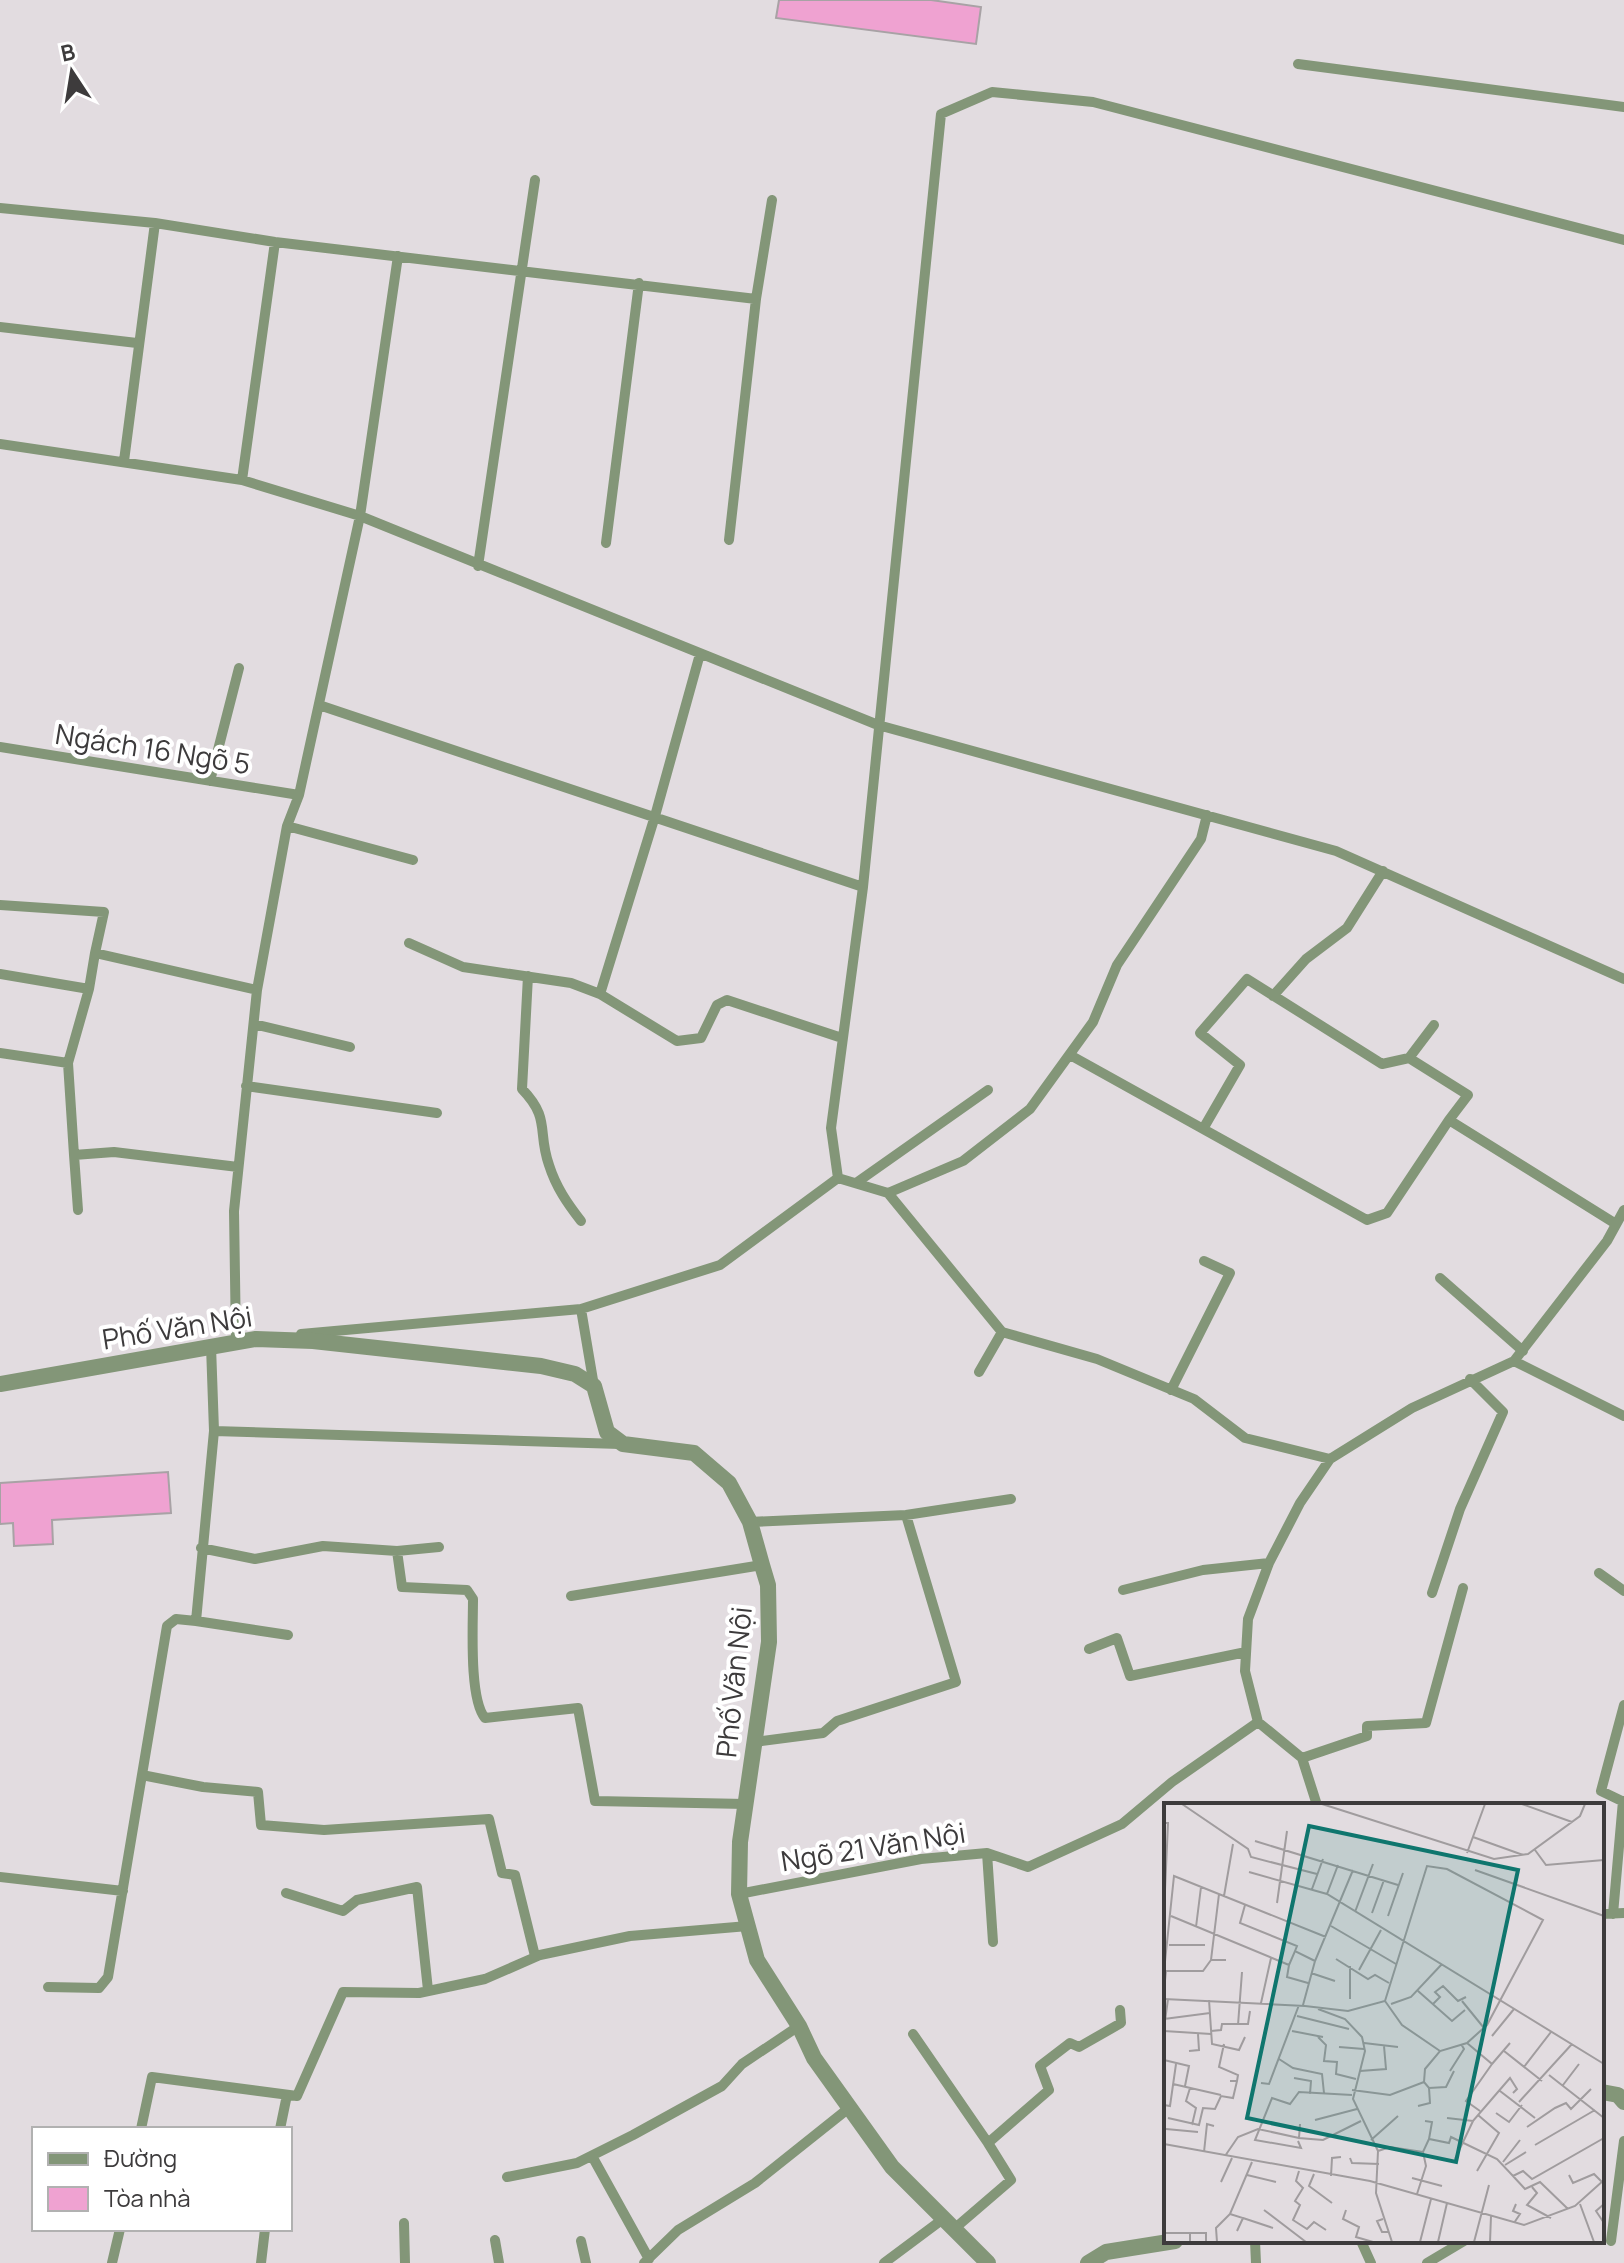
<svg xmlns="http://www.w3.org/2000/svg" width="1624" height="2263" viewBox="0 0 1624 2263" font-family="Manrope,sans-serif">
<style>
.building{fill:#efa2d1;stroke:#a8a2a5;stroke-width:2}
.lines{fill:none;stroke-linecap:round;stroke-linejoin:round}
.service{stroke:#839678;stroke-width:10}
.minor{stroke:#839678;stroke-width:16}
.labels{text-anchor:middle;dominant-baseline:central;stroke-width:8;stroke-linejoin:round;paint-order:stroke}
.street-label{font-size:28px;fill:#3d3b3c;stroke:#fff}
.inset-road{fill:none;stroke:#a09c9e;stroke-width:2}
.view{fill:#0f766e;fill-opacity:0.15;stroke:#0f766e;stroke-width:4}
.inset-edge{fill:none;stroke:#3d3b3c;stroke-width:4}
</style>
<rect width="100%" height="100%" fill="#e2dce0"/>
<path class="building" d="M779 0H931L981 7 976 44 776 18Z
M168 1472 171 1513 52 1520 53 1544 14 1546 13 1523 0 1524V1483Z"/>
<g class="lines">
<path class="service" d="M1298 64 1624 107
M0 208 155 223 275 242 756 299
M0 327 137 343
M0 444 242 480 360 516 878 725 1336 851 1624 979
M124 461 155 223
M242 480 275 242
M729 540 756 299 772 200
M606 543 639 283
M478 566 535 180
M319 705 863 887
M0 747 299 795
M210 781 239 668
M287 826 413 860
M0 905 104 912 95 953
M409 943 463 967 571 983 600 994 677 1041 701 1038 717 1005 727 1000 842 1038
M0 974 89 989
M528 976 522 1089C551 1119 537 1131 549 1165 556 1187 567 1203 581 1221
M600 994 655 816 700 654
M1273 996 1306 959 1347 928 1383 871
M254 1024 350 1047
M0 1053 68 1063
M1070 1055 1367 1220 1387 1213 1449 1120
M1409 1058 1468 1095 1449 1120 1616 1224
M246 1086 437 1113
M1203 1129 1240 1065 1200 1033 1247 979 1382 1064 1409 1058 1434 1025
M74 1155 78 1210
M238 1167 114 1152 74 1155 68 1063 89 989 95 953 257 990
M838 1178 888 1193 1002 1332 1097 1359 1194 1399 1245 1438 1330 1459
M856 1183 988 1090
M888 1193 963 1161 1030 1109 1093 1022 1117 965 1201 839 1207 815
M1440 1278 1523 1351
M581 1309 594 1386
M301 1334 581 1309 720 1265 838 1178 831 1128 863 887 941 114 992 92 1093 102 1624 240
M236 1342 234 1211 257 990 287 826 299 795 360 516 398 256
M1514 1361 1624 1416
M979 1372 1002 1332
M1171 1390 1230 1273 1204 1261
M214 1431 620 1444
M750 1522 906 1515 1011 1499
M201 1548 255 1559 323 1546 397 1551 439 1547
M397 1551 402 1587 467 1590 473 1599C473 1626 469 1699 485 1718L578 1708 595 1801 746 1804
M1599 1573 1624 1591
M1123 1590 1203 1570 1269 1563
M1432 1593 1460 1509 1503 1412 1470 1379
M571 1596 762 1565
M196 1621 288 1635
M1089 1649 1117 1638 1130 1676 1246 1652
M1624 1705 1601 1791 1624 1802
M1258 1722 1245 1671 1248 1619 1269 1563 1300 1503 1330 1459 1412 1408 1514 1361 1607 1241 1624 1210
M755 1742 823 1733 837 1721 956 1682 906 1515
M1302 1758 1317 1805
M142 1775 203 1787 258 1792 261 1825 324 1830 489 1819 502 1873 515 1875 535 1956
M987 1853 993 1942
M0 1877 123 1891
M286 1893 343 1911 357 1900 417 1887 428 1990
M739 1894 921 1859 987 1853 1028 1867 1122 1824 1172 1782 1258 1722 1302 1758 1367 1736V1726L1426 1723 1463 1588
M1602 1914 1624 1913
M1613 1914 1623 1801
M48 1987 99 1988 108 1977 167 1626 176 1619 196 1621 214 1431 211 1346
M913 2034 988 2143
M141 2129 152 2077 297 2096 343 1992 419 1993 485 1979 540 1955 630 1936 748 1926
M280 2129 287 2095
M592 2156 649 2259
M507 2177 577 2163 633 2135 722 2086 742 2064 799 2026
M404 2223 405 2263
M954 2229 1011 2180 988 2143 1049 2090 1040 2066 1070 2043 1079 2047 1121 2023 1120 2010
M495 2240 499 2263
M581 2241 586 2263
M1255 2241 1256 2263
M1361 2241 1371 2263
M1611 2241 1624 2141
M112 2263 120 2229
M261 2263 265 2229
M644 2263 678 2230 755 2183 849 2108
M884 2263 943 2219
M1427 2263 1464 2241"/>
<path class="minor" d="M0 1384 256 1339 313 1341 541 1366 575 1374 594 1386 607 1432 623 1444 694 1453 729 1483 750 1522 762 1565 768 1585 769 1642 740 1842 739 1894 757 1960 799 2026 814 2058 892 2167 988 2263
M1602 2092 1618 2095 1624 2102
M1088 2263 1106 2252 1175 2241"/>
</g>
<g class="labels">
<g class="street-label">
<text transform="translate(153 748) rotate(9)">Ngách 16 Ngõ 5</text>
<text transform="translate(177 1327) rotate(-9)">Phố Văn Nội</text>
<text transform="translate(733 1682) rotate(-84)">Phố Văn Nội</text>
<text transform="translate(873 1846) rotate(-9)">Ngõ 21 Văn Nội</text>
</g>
</g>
<g transform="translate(1164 1803)">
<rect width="440" height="440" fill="#e2dce0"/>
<path class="inset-road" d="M18 1 84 46 87 54 153 71M158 1 330 56 364 51 416 13 421 1M358 1 408 19M0 20H4L0 110M309 34 359 52M91 38 234 82M371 47 382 62 440 57M303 50 321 1M311 67 440 113M85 69 163 91 440 261M148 86 159 56M55 91 47 157H62M163 91 174 62M60 93 69 41M113 100 123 28M81 102 76 120 133 143 131 148M191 109 209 61M208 110 220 77M7 113 125 162M224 113 239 70M167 123 232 161M32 124 37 84M5 142H41M172 156 204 176 211 172 225 180M186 163V196M195 167 217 127M0 168 10 73 162 134M147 170 171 178M144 180 123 174 125 162 131 148 151 158M0 187 2 168H39L47 157M254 188 288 218 301 207M0 196 141 203M45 197 48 241 75 247 81 234M221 198 238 222 276 248M298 198 320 225M97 200 107 155M227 201 247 194 278 161M269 201 276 194 271 189 279 183 294 198 302 194M139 202 151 158 189 67M141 203 184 208 221 198 263 63 283 66 379 117 323 222 303 240 276 248 261 266 260 279M154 206 181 216 198 234 201 248 189 296 214 348 212 390 228 439M133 213 185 226M0 216 46 210M74 222 78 169M0 225 4 196M0 228 47 231M47 228 57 227 58 221H84L86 208M128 228 159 234M328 233 350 206M154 234 162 242 160 258 173 259 172 271 192 276M200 240 234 244M303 240 328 261 302 298 316 308M60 241 55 264 74 272 73 278H66M175 244 200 246M25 248 35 247 34 231M340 248 378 278M115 256 129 265 158 271 160 290M0 257 25 263 21 283M328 261 346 240M360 264 387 229M196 268 222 266 220 243M286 268 300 246 297 241M385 272 440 315M130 275 147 278 146 291M97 280 105 281 135 202M9 281 57 292M399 282 415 261M26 285 22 298 32 305 28 322M188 287 226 292 260 279 265 285 282 284 290 268M336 288 371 315M355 299 408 241M0 302 6 303 12 261M254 303 266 300 265 285M332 310 345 319 358 302M4 315 35 322 39 305 51 306 57 293 69 295 73 278M283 315 309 318 346 275 353 286 349 290M151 317 193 306M261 318 268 319 265 336M136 321 135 335 159 337 197 318M363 324 391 305 402 300 407 306 427 286M2 326 34 329M207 337 234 313M134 338 137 345 91 337 108 295 126 301 135 289 188 292M0 341 206 378 360 422 411 403 440 377M371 342 431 307M214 348 226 344 259 349 265 336 285 340 287 334 333 356 349 373 359 368 368 376 440 335M40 349 43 321 50 323M61 353 74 334 94 326 135 335M186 355 188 360 215 361M291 356 309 318M339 359 356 337M341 362 362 349M135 368 132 378 139 385 131 398 136 402 129 417 143 426 150 419 162 427M313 368 335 330 314 312M150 371 145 383 168 400M83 372 112 379M405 372 409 380 430 371 438 379M167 373 168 355 177 354M349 373 361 386 376 379 404 406M248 375 278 383M57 379 68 355M368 384 373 390 363 402 387 415M253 391 262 363 259 349M416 401 430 439M440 401 432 408 440 420M100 407 142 439M182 407 179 416 195 424 192 434 209 439M66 411 79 415 73 428M79 415 109 425M219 416 213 418 218 429H224M350 420 356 411 349 408 352 401M0 430H26V439M26 430H42V439M53 439 52 425 66 411 88 359M256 439 267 396M274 439 283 400M310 439 325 382M326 439 327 413"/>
<path class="view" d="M145 23 354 67 292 359 83 315Z"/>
<rect width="440" height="440" class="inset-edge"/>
</g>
<rect x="32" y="2127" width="260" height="104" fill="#ffffff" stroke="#b1b1b1" stroke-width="2"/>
<rect x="48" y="2153" width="40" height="12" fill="#839678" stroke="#b1b1b1" stroke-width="2"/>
<text x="104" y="2167" font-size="24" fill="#3d3b3c">Đường</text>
<rect x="48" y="2187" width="40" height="24" fill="#efa2d1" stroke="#b1b1b1" stroke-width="2"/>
<text x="104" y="2207" font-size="24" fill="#3d3b3c">Tòa nhà</text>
<g transform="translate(72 72) rotate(348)" stroke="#ffffff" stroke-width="6" paint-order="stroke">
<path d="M0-6L14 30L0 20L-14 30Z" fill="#3d3b3c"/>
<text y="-12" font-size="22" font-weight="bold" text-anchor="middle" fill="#3d3b3c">B</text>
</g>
</svg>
